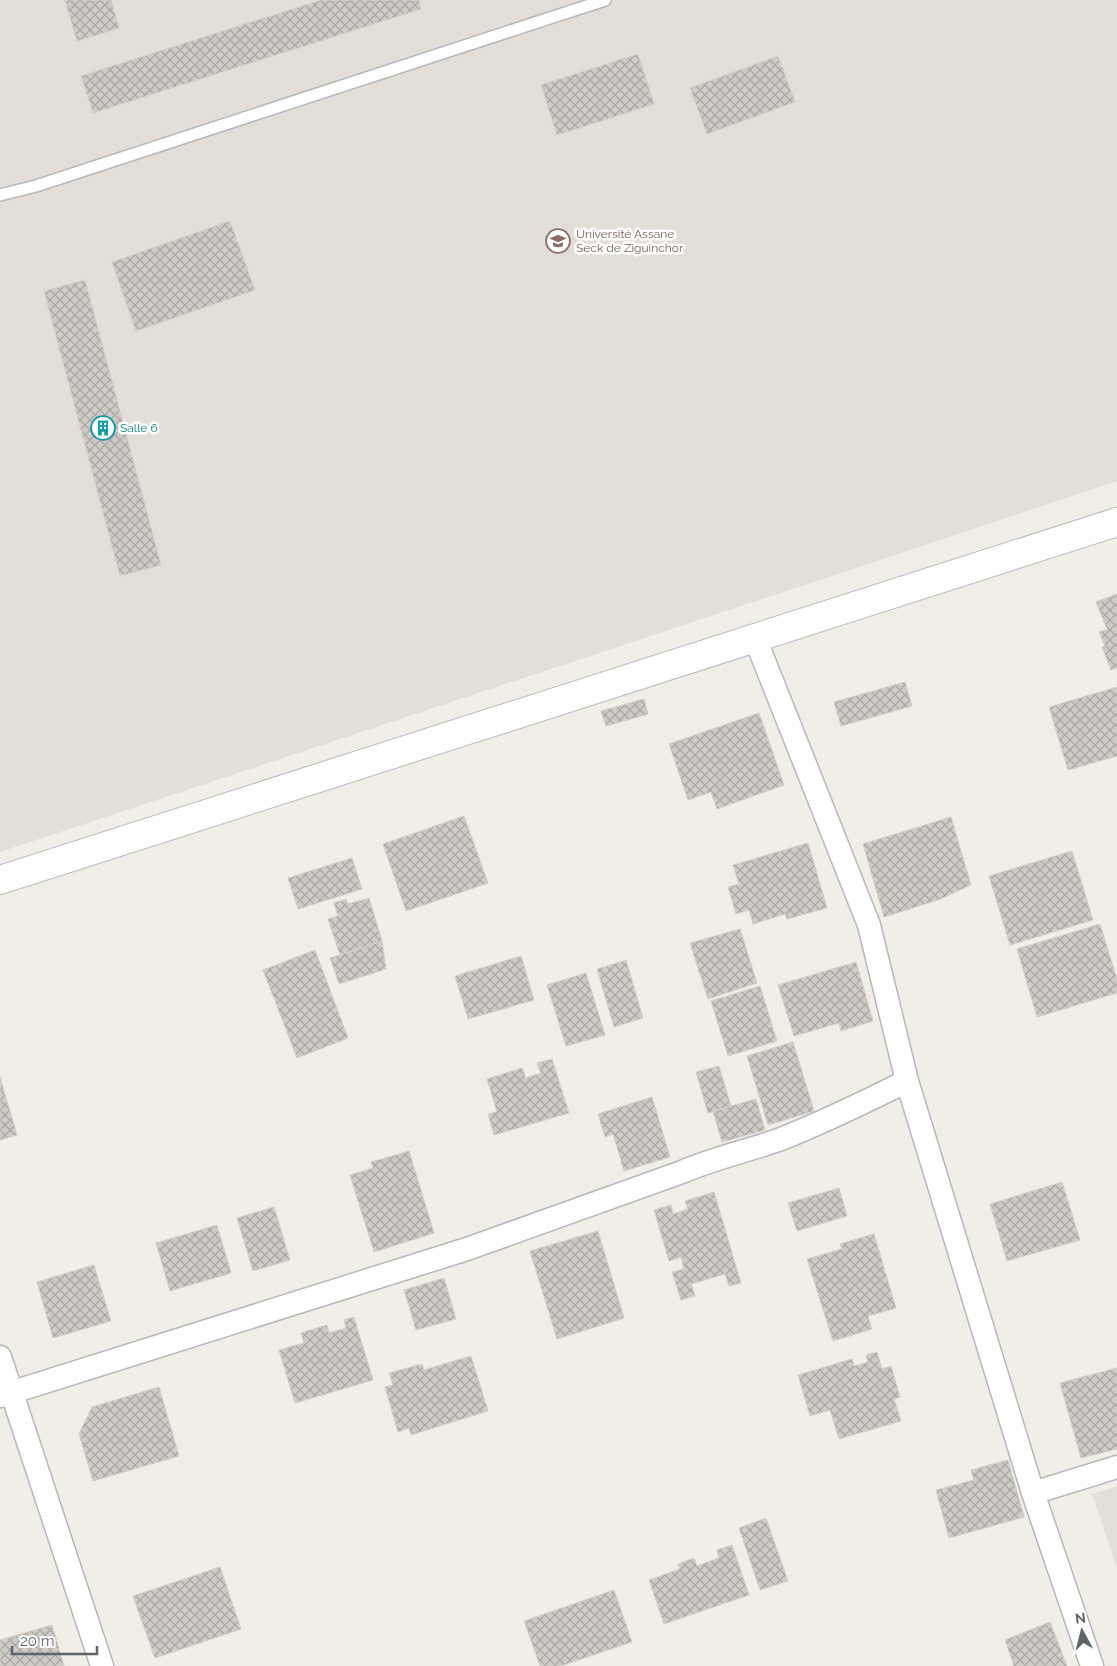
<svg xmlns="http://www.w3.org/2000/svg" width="1117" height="1666" viewBox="0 0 1117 1666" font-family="Raleway,sans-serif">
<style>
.education{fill:#e4ded8}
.building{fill:url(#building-cross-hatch);stroke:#d6cec6}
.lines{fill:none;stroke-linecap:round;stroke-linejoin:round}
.lane-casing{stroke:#b5b9bc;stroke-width:14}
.street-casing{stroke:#b5b9bc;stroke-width:25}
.secondary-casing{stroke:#b6bbbf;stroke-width:30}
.lane{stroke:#fff;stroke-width:11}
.street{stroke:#fff;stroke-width:22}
.secondary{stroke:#fff;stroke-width:28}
.labels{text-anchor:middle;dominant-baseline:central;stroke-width:5;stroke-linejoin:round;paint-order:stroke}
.education-label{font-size:12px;fill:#785e54;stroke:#fff;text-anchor:start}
.culture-label{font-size:12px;fill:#0d838f;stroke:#fff;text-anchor:start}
</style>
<defs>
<pattern id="building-cross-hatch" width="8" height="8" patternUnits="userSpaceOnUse" patternTransform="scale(1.25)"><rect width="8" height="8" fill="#cecac6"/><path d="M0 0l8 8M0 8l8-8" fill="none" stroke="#aaa8a5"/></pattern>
</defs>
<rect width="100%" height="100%" fill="#f1ede7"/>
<path class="education" d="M0 0H1117V481L0 852Z
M1117 1486V1569L1092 1494Z"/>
<path class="building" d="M65 0H111L119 28 77 41Z
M321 0H419L421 9 93 113 81 76Z
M638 54 654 104 557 135 541 85Z
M778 56 795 102 707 134 690 88Z
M230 221 255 290 136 331 112 262Z
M85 280 161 565 120 576 44 291Z
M1117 594V668L1111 670 1102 647 1105 646 1099 632 1107 629 1096 602Z
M905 682 912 706 841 726 834 702Z
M1117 687V756L1068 770 1049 707Z
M644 699 648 714 606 726 601 711Z
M759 713 784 785 717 809 711 792 688 800 669 744Z
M464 816 488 883 406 911 383 844Z
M951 817 971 885 938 900 884 917 863 844Z
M808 843 827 908 787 919 785 914 753 924 749 910 736 914 728 887 739 884 733 865Z
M1072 851 1093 920 1010 945 989 876Z
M352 858 362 889 298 909 288 878Z
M369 898 382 941 340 955 328 919 338 916 334 903 346 899 348 904Z
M1100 924 1117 979V993L1037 1017 1017 949Z
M740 929 757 983 708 999 690 943Z
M382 941 386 969 339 984 330 958Z
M315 950 348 1038 297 1058 263 970Z
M521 956 534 1000 468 1019 455 976Z
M626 960 643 1018 614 1027 597 969Z
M856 962 873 1021 841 1031 839 1023 794 1036 778 985Z
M586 973 605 1035 566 1046 547 985Z
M760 986 777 1041 728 1056 711 1001Z
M793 1042 814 1111 768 1125 747 1056Z
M552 1059 569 1113 494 1135 488 1114 497 1112 487 1079 522 1068 526 1078 541 1073 537 1063Z
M719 1066 731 1106 708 1113 696 1072Z
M0 1077 17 1135 0 1140Z
M652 1097 670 1157 624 1171 613 1134 605 1137 598 1114Z
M756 1099 765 1130 722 1142 713 1111Z
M409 1151 434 1233 374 1252 350 1175 373 1168 371 1162Z
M1062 1182 1080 1240 1007 1261 990 1204Z
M839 1188 847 1216 797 1231 788 1203Z
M714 1192 741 1283 729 1286 725 1274 691 1284 695 1296 681 1300 672 1272 684 1269 681 1257 669 1261 654 1210 671 1205 673 1214 688 1209 685 1201Z
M274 1207 290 1260 253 1271 237 1218Z
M217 1225 231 1273 170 1291 156 1243Z
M598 1231 624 1318 557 1339 530 1251Z
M874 1234 896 1308 868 1316 872 1329 833 1341 807 1259 842 1249 840 1244Z
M94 1265 111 1321 53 1338 37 1282Z
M444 1278 456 1319 416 1330 404 1290Z
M354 1317 373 1380 295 1403 279 1350 304 1343 301 1333 327 1325 329 1333 346 1328 344 1320Z
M877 1352 882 1369 891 1366 900 1397 894 1399 901 1421 839 1439 830 1410 810 1416 798 1375 852 1359 854 1366 868 1362 866 1355Z
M471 1356 488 1411 411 1435 409 1428 398 1432 385 1387 393 1385 389 1373 422 1364 424 1370Z
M1117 1368V1449L1081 1458 1060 1383Z
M159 1387 179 1456 93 1481 79 1434 92 1407Z
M1008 1460 1024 1517 949 1538 936 1490 974 1480 971 1470Z
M766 1518 788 1581 760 1590 739 1528Z
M732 1545 749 1595 664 1624 649 1580 680 1569 678 1564 694 1558 697 1566 719 1558 717 1550Z
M220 1567 241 1629 155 1658 133 1596Z
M614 1590 632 1642 561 1666H540L524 1621Z
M1050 1622 1067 1666H1014L1005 1640Z
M52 1625 64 1666H0V1640Z"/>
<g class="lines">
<g class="lane-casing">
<path id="lane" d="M0 195 36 186 605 0"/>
</g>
<g class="street-casing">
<path id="street" d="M755 638 869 925 907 1081 1033 1493 1092 1666
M0 1357 102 1666
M0 1396 467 1249 682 1172C714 1158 748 1151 781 1139 824 1122 865 1102 907 1081
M1033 1493 1117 1467"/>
</g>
<g class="secondary-casing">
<path id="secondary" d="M0 880 1117 522"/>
</g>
<use href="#lane" class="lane"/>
<use href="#street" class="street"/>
<use href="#secondary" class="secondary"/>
</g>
<defs>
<g id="university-ring" transform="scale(1.25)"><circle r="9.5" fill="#fff" stroke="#8d6e63" stroke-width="1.5"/><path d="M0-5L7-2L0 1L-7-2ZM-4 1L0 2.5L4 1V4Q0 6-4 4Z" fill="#8d6e63"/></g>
<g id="building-ring" transform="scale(1.25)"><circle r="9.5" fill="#fff" stroke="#0f9aa8" stroke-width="1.5"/><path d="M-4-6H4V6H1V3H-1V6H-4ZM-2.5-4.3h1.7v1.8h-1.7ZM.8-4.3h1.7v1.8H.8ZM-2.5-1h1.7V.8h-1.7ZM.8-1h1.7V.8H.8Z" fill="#0f9aa8"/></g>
</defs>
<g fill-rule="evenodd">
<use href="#university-ring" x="558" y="241"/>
<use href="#building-ring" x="103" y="428"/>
</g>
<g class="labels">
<g class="education-label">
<text x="576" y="234">Université Assane<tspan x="576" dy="14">Seck de Ziguinchor</tspan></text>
</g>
<g class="culture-label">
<text x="120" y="428">Salle 6</text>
</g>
</g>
<g transform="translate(1082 1631) rotate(353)" stroke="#ffffff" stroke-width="4" paint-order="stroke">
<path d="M0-4L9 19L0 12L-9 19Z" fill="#5f6468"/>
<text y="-8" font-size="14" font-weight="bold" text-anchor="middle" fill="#5f6468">N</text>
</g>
<path d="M12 1646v8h85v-8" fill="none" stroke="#5f6468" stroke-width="2.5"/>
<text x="20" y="1646" font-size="15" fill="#5f6468" stroke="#ffffff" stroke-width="4" paint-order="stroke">20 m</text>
</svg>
